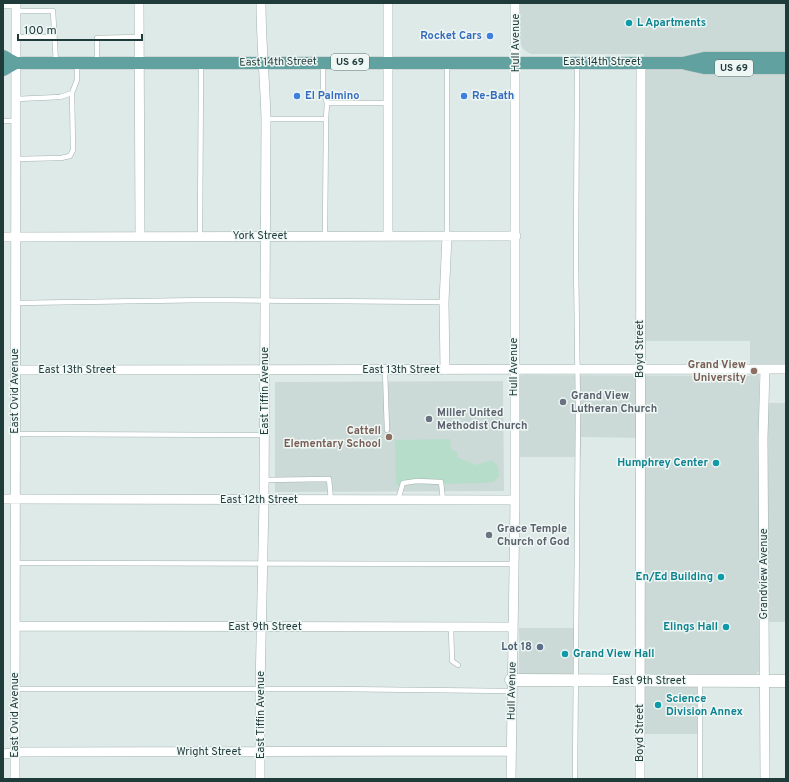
<svg xmlns="http://www.w3.org/2000/svg" width="789" height="782" viewBox="0 0 789 782" font-family="Overpass,sans-serif">
<style>
.built{fill:#ccdad7}
.green{fill:#b6ddca}
.lines{fill:none;stroke-linecap:round;stroke-linejoin:round}
.service-casing{stroke:#a1b2b0;stroke-width:5.5}
.minor-casing{stroke:#a1b2b0;stroke-width:10}
.tertiary-casing{stroke:#a1b2b0;stroke-width:13}
.primary-casing{stroke:#bcc4c4;stroke-width:13}
.service{stroke:#fff;stroke-width:4.5}
.minor{stroke:#fff;stroke-width:9}
.tertiary{stroke:#fff;stroke-width:12}
.primary{stroke:#61a2a1;stroke-width:12}
.culture-dot{fill:#0f9aa8;stroke:#eff7f5;stroke-width:1.5}
.shop-dot{fill:#3f7fe0;stroke:#eff7f5;stroke-width:1.5}
.education-dot{fill:#8d6e63;stroke:#eff7f5;stroke-width:1.5}
.worship-dot{fill:#6b7280;stroke:#eff7f5;stroke-width:1.5}
.service-dot{fill:#5c6f8a;stroke:#eff7f5;stroke-width:1.5}
.labels{text-anchor:middle;dominant-baseline:central;stroke-width:3;stroke-linejoin:round;paint-order:stroke}
.shield{fill:#eff7f5;stroke:#5d7372;stroke-width:1}
.shield-label{font-size:10px;font-weight:bold;fill:#1f3b3a}
.culture-label{font-size:11px;font-weight:bold;fill:#0d838f;stroke:#eff7f5;text-anchor:start}
.shop-label{font-size:11px;font-weight:bold;fill:#366cbe;stroke:#eff7f5;text-anchor:start}
.street-label{font-size:11px;fill:#1f3b3a;stroke:#eff7f5}
.education-label{font-size:11px;font-weight:bold;fill:#785e54;stroke:#eff7f5;text-anchor:end}
.worship-label{font-size:11px;font-weight:bold;fill:#5b616d;stroke:#eff7f5;text-anchor:start}
.service-label{font-size:11px;font-weight:bold;fill:#4e5e75;stroke:#eff7f5;text-anchor:end}
</style>
<rect width="100%" height="100%" fill="#deeae8"/>
<path class="built" d="M519 3H786V367H759V403H786V622H759V671L756 674 698 675V734H643V681L519 680V628H574V675H643V438L581 437V457H519V376L522 375 750 376V341H643L644 54H531L527 52 523 49 520 43Z
M503 381 504 491 275 492V382Z"/>
<path class="green" d="M450 439 451 450 458 452 457 457 476 465 492 460 498 466 499 476 493 482 485 483 396 485 395 440Z"/>
<g class="lines">
<g class="service-casing">
<path id="service" d="M3 6H16
M16 11H53L56 63
M16 37H54
M97 61V38L139 37
M16 99 60 97 72 93 77 80V64
M327 103H388
M266 119H326L327 103 323 91V64
M3 121H16
M16 159 61 158 70 156 73 150 72 93
M200 236 201 64
M325 236 326 119
M447 236V63
M16 303 207 300 444 302
M385 370 387 430
M15 434 265 435
M264 480 329 479 331 500
M398 500 403 483 417 481 441 482 443 500
M16 563 513 564
M451 627 452 661 458 665
M700 681V779
M15 689H336L511 691
M575 779 578 409 576 262 577 63"/>
</g>
<g class="minor-casing">
<path id="minor" d="M139 3 140 236
M388 3V236
M3 237 516 236
M765 369 763 438 765 779
M15 370 786 369
M445 370 444 302 447 236
M3 499 515 500
M16 626 513 627
M3 754 22 752 511 751
M15 779 16 3
M260 779V689L264 501 266 119C265 80 261 42 261 3
M511 779 515 500V3
M640 779 641 62"/>
</g>
<g class="tertiary-casing">
<path id="tertiary" d="M511 680 786 681"/>
</g>
<g class="primary-casing">
<path id="primary" d="M3 56 16 63H683L704 58H786
M686 64 704 68H786
M3 70 16 63"/>
</g>
<use href="#service" class="service"/>
<use href="#minor" class="minor"/>
<use href="#tertiary" class="tertiary"/>
<use href="#primary" class="primary"/>
</g>
<g class="culture-dot">
<circle cx="629" cy="23" r="4"/>
<circle cx="716" cy="463" r="4"/>
<circle cx="721" cy="577" r="4"/>
<circle cx="726" cy="627" r="4"/>
<circle cx="565" cy="654" r="4"/>
<circle cx="658" cy="705" r="4"/>
</g>
<g class="shop-dot">
<circle cx="490" cy="36" r="4"/>
<circle cx="297" cy="96" r="4"/>
<circle cx="464" cy="96" r="4"/>
</g>
<g class="education-dot">
<circle cx="754" cy="371" r="4"/>
<circle cx="389" cy="437" r="4"/>
</g>
<g class="worship-dot">
<circle cx="563" cy="402" r="4"/>
<circle cx="429" cy="419" r="4"/>
<circle cx="489" cy="535" r="4"/>
</g>
<circle class="service-dot" cx="540" cy="647" r="4"/>
<g class="labels">
<g class="shield">
<rect x="331" y="54" width="38" height="16" rx="3"/>
<rect x="715" y="60" width="38" height="16" rx="3"/>
</g>
<g class="shield-label">
<text x="350" y="62">US 69</text>
<text x="734" y="68">US 69</text>
</g>
<g class="culture-label">
<text x="637" y="23">L Apartments</text>
<text x="708" y="463" text-anchor="end">Humphrey Center</text>
<text x="713" y="577" text-anchor="end">En/Ed Building</text>
<text x="718" y="627" text-anchor="end">Elings Hall</text>
<text x="573" y="654">Grand View Hall</text>
<text x="666" y="699">Science<tspan x="666" dy="13">Division Annex</tspan></text>
</g>
<g class="shop-label">
<text x="482" y="36" text-anchor="end">Rocket Cars</text>
<text x="305" y="96">El Palmino</text>
<text x="472" y="96">Re-Bath</text>
</g>
<g class="street-label">
<text transform="translate(516 43) rotate(-90)">Hull Avenue</text>
<text transform="translate(278 62) rotate(-1)">East 14th Street</text>
<text x="602" y="62">East 14th Street</text>
<text x="260" y="236">York Street</text>
<text transform="translate(640 349) rotate(-90)">Boyd Street</text>
<text transform="translate(514 367) rotate(-90)">Hull Avenue</text>
<text x="77" y="370">East 13th Street</text>
<text x="401" y="370">East 13th Street</text>
<text transform="translate(15 391) rotate(-90)">East Ovid Avenue</text>
<text transform="translate(265 391) rotate(-90)">East Tiffin Avenue</text>
<text x="259" y="500">East 12th Street</text>
<text transform="translate(764 574) rotate(-90)">Grandview Avenue</text>
<text x="265" y="627">East 9th Street</text>
<text x="649" y="681">East 9th Street</text>
<text transform="translate(512 691) rotate(-89)">Hull Avenue</text>
<text transform="translate(15 715) rotate(-90)">East Ovid Avenue</text>
<text transform="translate(261 715) rotate(-90)">East Tiffin Avenue</text>
<text transform="translate(640 733) rotate(-90)">Boyd Street</text>
<text x="209" y="752">Wright Street</text>
</g>
<g class="education-label">
<text x="746" y="365">Grand View<tspan x="746" dy="13">University</tspan></text>
<text x="381" y="431">Cattell<tspan x="381" dy="13">Elementary School</tspan></text>
</g>
<g class="worship-label">
<text x="571" y="396">Grand View<tspan x="571" dy="13">Lutheran Church</tspan></text>
<text x="437" y="413">Miller United<tspan x="437" dy="13">Methodist Church</tspan></text>
<text x="497" y="529">Grace Temple<tspan x="497" dy="13">Church of God</tspan></text>
</g>
<g class="service-label">
<text x="532" y="647">Lot 18</text>
</g>
</g>
<rect width="789" height="782" fill="none" stroke="#1f3b3a" stroke-width="8"/>
<path d="M18 34v6h124v-6" fill="none" stroke="#1f3b3a" stroke-width="2"/>
<text x="24" y="34" font-size="12" fill="#1f3b3a" stroke="#eff7f5" stroke-width="3" paint-order="stroke">100 m</text>
</svg>
